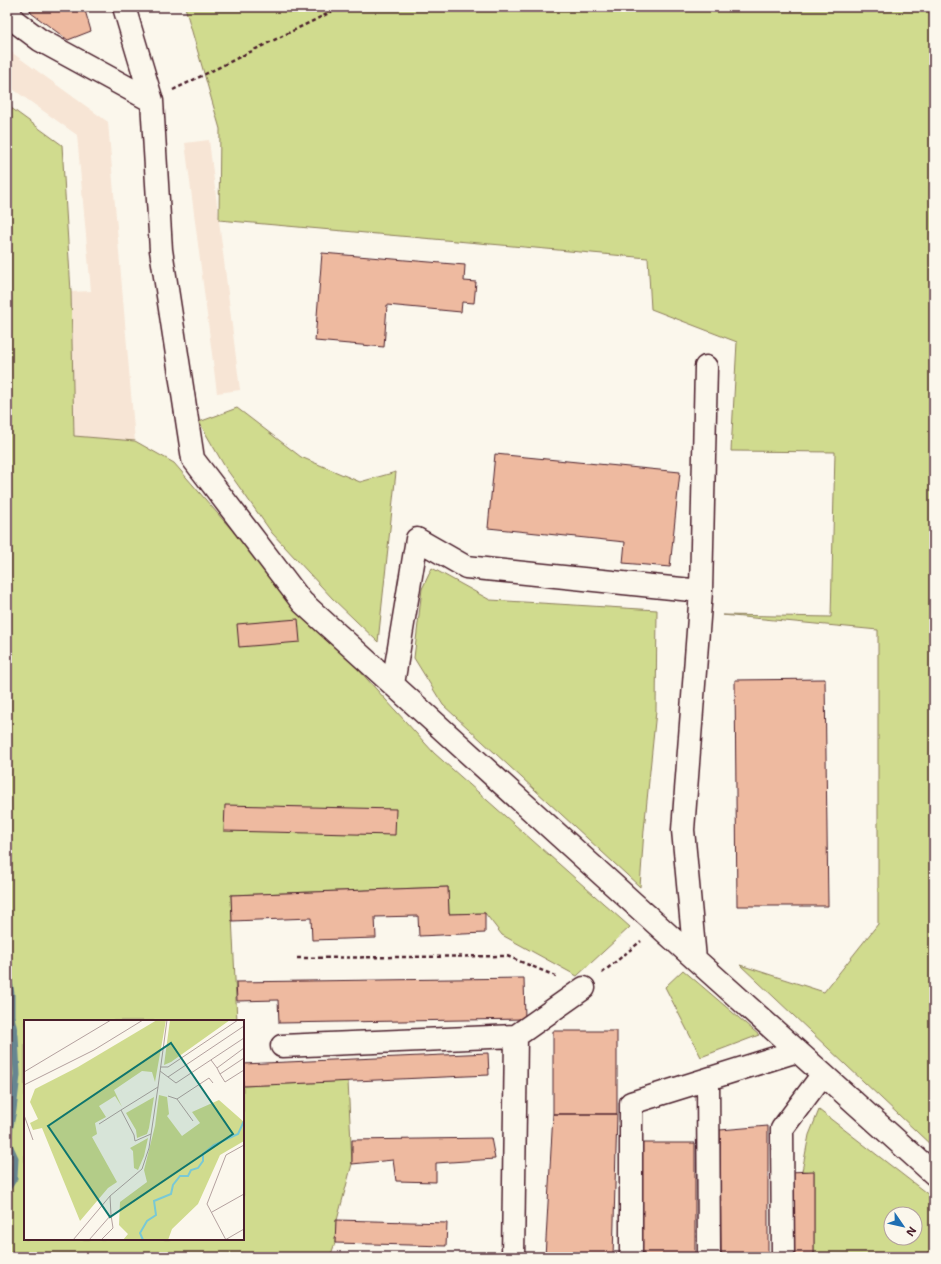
<svg xmlns="http://www.w3.org/2000/svg" width="941" height="1264" viewBox="0 0 941 1264" font-family="'Shantell Sans',sans-serif">
<style>
.built{fill:#f7e5d5}
.green{fill:#d0db8e;stroke:#8d7d5c;fill-rule:evenodd}
.lines{fill:none;stroke-linecap:round;stroke-linejoin:round}
.stream{stroke:#668591;stroke-width:7}
.building{fill:#eebaa0;stroke:#4a1f2b}
.minor-casing{stroke:#4a1f2b;stroke-width:25}
.path{stroke:#4a1f2b;stroke-width:2.5;stroke-dasharray:4 3;stroke-linecap:butt}
.minor{stroke:#fbf7ec;stroke-width:22}
.inset-river{fill:none;stroke:#79c9d5;stroke-width:2}
.inset-road{fill:none;stroke:#b4a19f;stroke-width:1}
.view{fill:#0f766e;fill-opacity:0.15;stroke:#0f766e;stroke-width:2}
.inset-edge{fill:none;stroke:#4a1f2b;stroke-width:2}
</style>
<rect width="100%" height="100%" fill="#fbf7ec"/>
<filter id="ink" filterUnits="userSpaceOnUse"><feTurbulence type="fractalNoise" baseFrequency=".025" numOctaves="2"/><feDisplacementMap in="SourceGraphic" scale="8" xChannelSelector="R" yChannelSelector="G"/><feConvolveMatrix kernelMatrix="1 2 1 2 8 2 1 2 1" color-interpolation-filters="sRGB"/></filter>
<g filter="url(#ink)">
<path class="built" d="M7 49 108 122 135 441 74 436 71 292 91 291 77 135 7 85Z
M209 140 240 390 217 393 185 143Z"/>
<path class="green" d="M185 7H934V1148L740 965 824 992 878 924V630L722 615 831 617 835 452 731 451 737 342 651 309 648 258 219 220 220 129Z
M7 105 62 145 71 292 74 436 135 441 174 463 224 521 434 753 630 927 577 976 502 935 485 913 449 914 448 887 231 895 237 1021H25V1239H243V1086L348 1081 352 1164 336 1224 335 1243 330 1257H7Z
M237 408 301 457 360 482 396 472 378 642 332 598 272 533 225 467 199 422Z
M432 568 490 600 657 610 656 711 644 830 640 887 443 705 414 658 422 589Z
M683 970 759 1035 701 1057 665 987Z
M819 1110 934 1199V1257H814V1172L802 1171 809 1135ZM891 1214H915V1238H891Z"/>
<g class="lines">
<path class="stream" d="M7 968 11 994V1016L15 1036 17 1075 13 1110 7 1141 15 1158 14 1178 7 1189"/>
</g>
<path class="building" d="M29 7H84L91 31 68 40 31 13Z
M322 253 465 265 464 281 476 282 474 303 462 302 461 312 387 305 384 347 315 341Z
M495 454 680 472 670 567 623 563 625 542 488 528Z
M298 619 300 642 239 647 237 624Z
M825 679 828 906H737L735 680Z
M225 805 396 809 395 835 224 831Z
M448 887 449 914 485 913V933L419 936 418 916 375 917 376 938 312 940 311 918 232 921 231 895Z
M524 978 525 1019 279 1023 278 1000 237 1001 236 982Z
M553 1031H617V1114H553Z
M488 1053 489 1075 243 1086V1064Z
M553 1114H617L613 1257H545Z
M768 1126V1257H721L720 1130Z
M491 1138 495 1159 436 1163V1182L396 1181 393 1160 352 1164V1140Z
M641 1143H695V1257H641Z
M814 1171V1257H789V1172Z
M336 1220 447 1223 446 1246 335 1243Z"/>
<g class="lines">
<g class="minor-casing">
<path id="minor" d="M9 7 12 19 40 40 152 101 124 7
M152 101 161 250 193 459 302 602 695 959 683 830 701 591 466 567 417 539 393 684
M701 591 706 367
M695 959 934 1174
M282 1046 516 1036 584 988
M513 1257 516 1036
M631 1257V1103L708 1079
M709 1257 708 1079 797 1051
M783 1257 782 1129 823 1074"/>
</g>
<path class="path" d="M173 90 341 7
M297 958 507 956 558 977
M602 973 641 941"/>
<use href="#minor" class="minor"/>
</g>
</g>
<g transform="translate(24 1020)">
<rect width="220" height="220" fill="#fbf7ec"/>
<path d="M133 0H142L131 62 128 52 118 51 90 70 98 87 91 76 75 86 82 97 71 103 73 114 68 117 93 162 84 168 56 201 18 108 9 110 6 103 14 99 6 82 11 69 54 47ZM146 0H206L147 42 140 45ZM135 75 143 77 145 94 143 96 158 116 176 103 168 92 195 80 220 102V121L196 135 174 184 148 209 144 220H99L104 214 95 205 96 182 123 162 120 150 131 106ZM130 77 125 108 123 114 113 118 112 110 102 93ZM124 118 120 136 114 150 110 148 109 131 106 128Z" fill="#d0db8e"/>
<path class="inset-river" d="M119 220 116 213 123 201 132 195 130 181 147 174 149 165 156 156H164L167 150 174 148 179 141V134L190 125 214 114 220 101"/>
<path class="inset-road" d="M187 40 193 48 220 28M136 47H144L214 0M193 48 196 54 220 38M136 51 144 57 220 6M0 52 87 0M196 54 201 62 220 50M144 57 152 63 220 18M0 65 70 30 119 0M134 67 143 0M144 76 153 79 169 101M153 79 185 58 189 63M0 95 9 120M75 104 97 90M86 176 118 149 125 128 134 67 97 90 110 115 111 121 127 114M188 192 220 174M49 220 86 176 87 195 65 220M77 220 89 208 87 195M201 220 220 209M202 220 183 184 202 135 220 125"/>
<path class="view" d="M147 23 209 114 86 197 24 106Z"/>
<rect width="220" height="220" class="inset-edge"/>
</g>
<rect width="941" height="1264" fill="none" stroke="#fbf7ec" stroke-width="24"/>
<rect x="12" y="12" width="917" height="1240" fill="none" stroke="#4a1f2b" stroke-width="1.5" filter="url(#ink)"/>
<g transform="translate(903 1226) rotate(124)"><circle r="19" fill="#fbf7ec" stroke="#b4a19f"/>
<path d="M0-3L7 15L0 10L-7 15Z" fill="#1f6fb2"/>
<text y="-6" font-size="11" font-weight="bold" text-anchor="middle" fill="#4a1f2b">N</text>
</g>
</svg>
